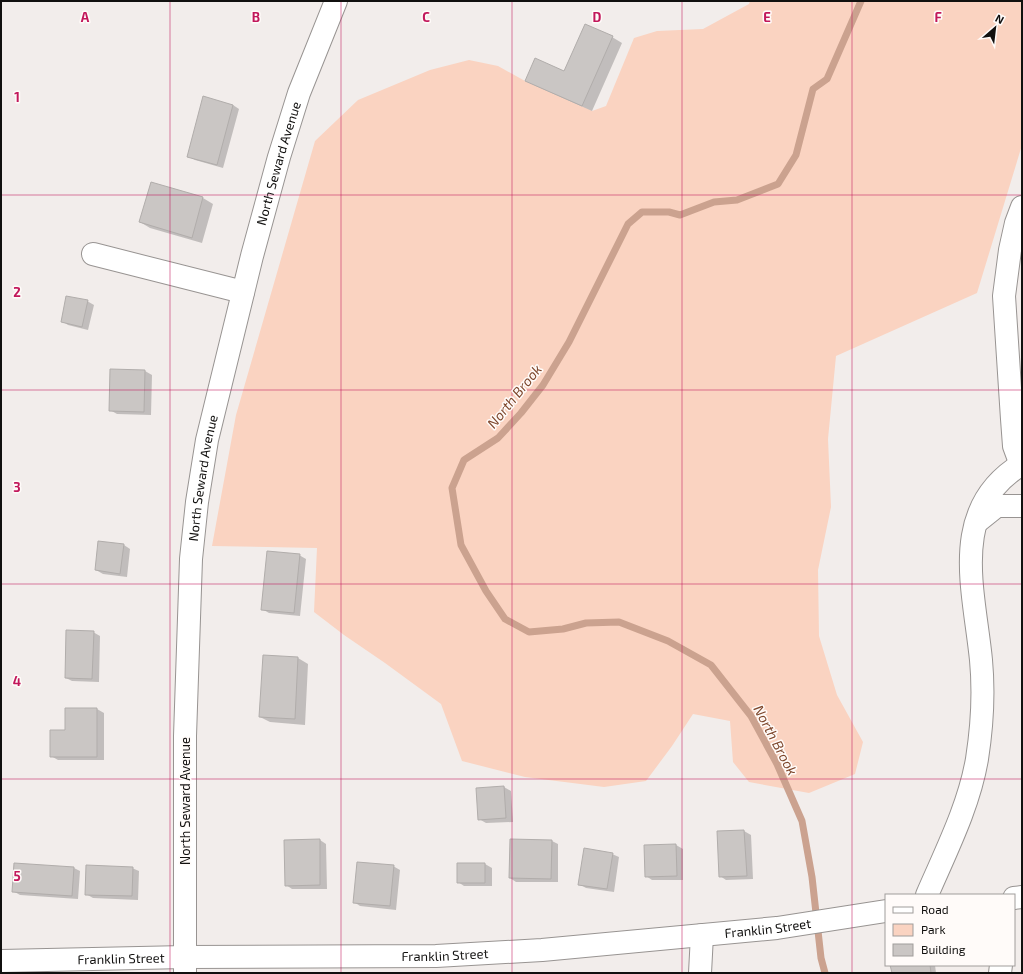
<svg xmlns="http://www.w3.org/2000/svg" width="1023" height="974" viewBox="0 0 1023 974" font-family="'Exo 2',sans-serif">
<style>
.green{fill:#fad3c1}
.shadow{fill:#0003}
.lines{fill:none;stroke-linecap:round;stroke-linejoin:round}
.stream{stroke:#cba28f;stroke-width:7}
.building{fill:#cac6c4;stroke:#b1adab}
.minor-casing{stroke:#989492;stroke-width:24}
.minor{stroke:#fff;stroke-width:22}
.grid{fill:none;stroke:#c2185b;stroke-width:1;stroke-opacity:0.55}
.labels{text-anchor:middle;dominant-baseline:central;stroke-width:3;stroke-linejoin:round;paint-order:stroke}
.street-label{font-size:13px;fill:#11100f;stroke:#fffbf9}
.water-label{font-size:14px;font-style:italic;fill:#7e472c;stroke:#fffbf9}
.grid-label{font-size:13px;text-anchor:middle;font-weight:bold;fill:#c2185b;stroke:#fffbf9;stroke-width:3;stroke-linejoin:round;paint-order:stroke}
</style>
<rect width="100%" height="100%" fill="#f2edeb"/>
<path class="green" d="M750 1H1022V145L977 293 836 356 828 439 831 507 818 570 819 636 837 695 863 742 855 774 809 793 749 782 733 762 730 721 693 714 672 746 646 781 604 787 525 777 462 761 441 704 385 663 344 635 314 612 317 548 212 546 236 415 315 141 358 100 430 70 469 60 498 66 525 81 592 111 606 106 634 38 657 31 703 29 749 4Z"/>
<path class="shadow" d="M612 37 622 43 592 111 536 86 526 81 564 72Z
M204 98 233 105 239 109 223 168 195 160 188 156Z
M151 183 203 198 213 204 202 243 150 228 140 222Z
M87 301 94 305 88 330 68 325 62 321Z
M111 370 145 371 152 375 151 415 117 414 110 410Z
M124 545 130 549 127 577 103 574 96 570Z
M299 555 306 559 300 616 269 613 262 609Z
M93 632 100 636 99 682 72 681 66 678Z
M264 656 298 658 308 664 305 725 270 722 260 717Z
M97 709 104 713V760H58L51 756 66 731Z
M504 787 511 791 513 822 486 823 479 819Z
M744 831 751 835 753 879 726 880 720 876 718 832Z
M320 840 326 844 327 889H292L286 885Z
M552 841 558 844V882H516L510 878Z
M676 845 683 849V880H652L646 876 645 846Z
M612 854 619 857 614 892 586 888 579 884Z
M458 864H485L492 868V886H464L458 882Z
M393 866 400 870 396 910 360 906 354 902Z
M74 868 80 871 78 899 20 895 13 891Z
M132 868 139 871 138 900 93 898 86 894Z
M891 965H935L936 973H893Z"/>
<g class="lines">
<path class="stream" d="M825 973 821 958 812 877 802 821 777 764 751 716 711 665 668 641 619 622 586 623 563 629 529 632 505 619 486 591 461 545 452 488 464 460 498 438 521 413 543 385 569 342 628 224 642 212H669L680 215 714 202 737 200 778 184 796 155 813 89 827 79 861 1"/>
</g>
<path class="building" d="M585 24 613 36 582 106 525 81 535 58 564 71Z
M203 96 233 105 217 165 187 157Z
M151 182 203 197 192 238 139 222Z
M66 296 88 300 82 327 61 322Z
M110 369 145 370 144 412 109 411Z
M98 541 124 544 120 574 95 570Z
M267 551 300 554 294 613 261 610Z
M66 630 94 631 92 679 65 678Z
M263 655 298 657 295 719 259 717Z
M65 708H97V757H50V730H65Z
M504 786 506 818 478 820 476 788Z
M744 830 747 876 719 877 717 831Z
M320 839V885L285 886 284 840Z
M510 839 552 840 551 879 509 878Z
M676 844 677 876 645 877 644 845Z
M584 848 613 853 607 889 578 885Z
M357 862 394 865 390 906 353 903Z
M14 863 74 867 72 896 12 892Z
M457 863H485V883H457Z
M86 865 133 867 132 896 85 895Z
M890 965H930L931 973H892Z"/>
<g class="lines">
<g class="minor-casing">
<g id="minor">
<path d="M93 254 243 292"/>
<path d="M1021 465 1014 446 1012 419 1004 296 1010 250 1016 223 1022 207"/>
<path d="M977 522 997 506H1022"/>
<path d="M927 895C946 851 969 806 977 759 982 727 984 692 981 660 974 589 948 509 1022 464"/>
<path d="M1014 898 1022 897"/>
<path id="s1" d="M1 961 185 957 436 956 542 950 777 928 886 911"/>
<path id="s2" d="M185 973V736L191 559 197 502 207 440 252 256 279 157 299 93 336 1"/>
<path d="M700 973 702 935"/>
<path d="M1000 973 1001 965"/>
</g>
</g>
<use href="#minor" class="minor"/>
</g>
<path class="grid" d="M170 1V973M341 1V973M512 1V973M682 1V973M852 1V973M1 195H1022M1 390H1022M1 584H1022M1 779H1022"/>
<g class="labels">
<g class="street-label">
<text stroke="none"><textPath href="#s2" startOffset="820">North Seward Avenue</textPath></text>
<text stroke="none"><textPath href="#s2" startOffset="496">North Seward Avenue</textPath></text>
<text transform="translate(185 801) rotate(-90)">North Seward Avenue</text>
<text stroke="none"><textPath href="#s1" startOffset="768">Franklin Street</textPath></text>
<text stroke="none"><textPath href="#s1" startOffset="444">Franklin Street</textPath></text>
<text stroke="none"><textPath href="#s1" startOffset="120">Franklin Street</textPath></text>
</g>
<g class="water-label">
<text transform="translate(514 396) rotate(-51)">North Brook</text>
<text transform="translate(776 740) rotate(62)">North Brook</text>
</g>
</g>
<g class="grid-label">
<text x="85" y="22">A</text>
<text x="256" y="22">B</text>
<text x="426" y="22">C</text>
<text x="597" y="22">D</text>
<text x="767" y="22">E</text>
<text x="938" y="22">F</text>
<text x="17" y="102">1</text>
<text x="17" y="297">2</text>
<text x="17" y="492">3</text>
<text x="17" y="686">4</text>
<text x="17" y="881">5</text>
</g>
<rect width="1023" height="974" fill="none" stroke="#11100f" stroke-width="4"/>
<rect x="885" y="894" width="130" height="72" fill="#fffbf9" stroke="#a09d9b"/>
<rect x="893" y="907" width="20" height="6" fill="#ffffff" stroke="#a09d9b"/>
<text x="921" y="914" font-size="12" fill="#11100f">Road</text>
<rect x="893" y="924" width="20" height="12" fill="#fad3c1" stroke="#a09d9b"/>
<text x="921" y="934" font-size="12" fill="#11100f">Park</text>
<rect x="893" y="944" width="20" height="12" fill="#cac6c4" stroke="#a09d9b"/>
<text x="921" y="954" font-size="12" fill="#11100f">Building</text>
<g transform="translate(995 28) rotate(28)" stroke="#fffbf9" stroke-width="3" paint-order="stroke">
<path d="M0-3L7 15L0 10L-7 15Z" fill="#11100f"/>
<text y="-6" font-size="11" font-weight="bold" text-anchor="middle" fill="#11100f">N</text>
</g>
</svg>
